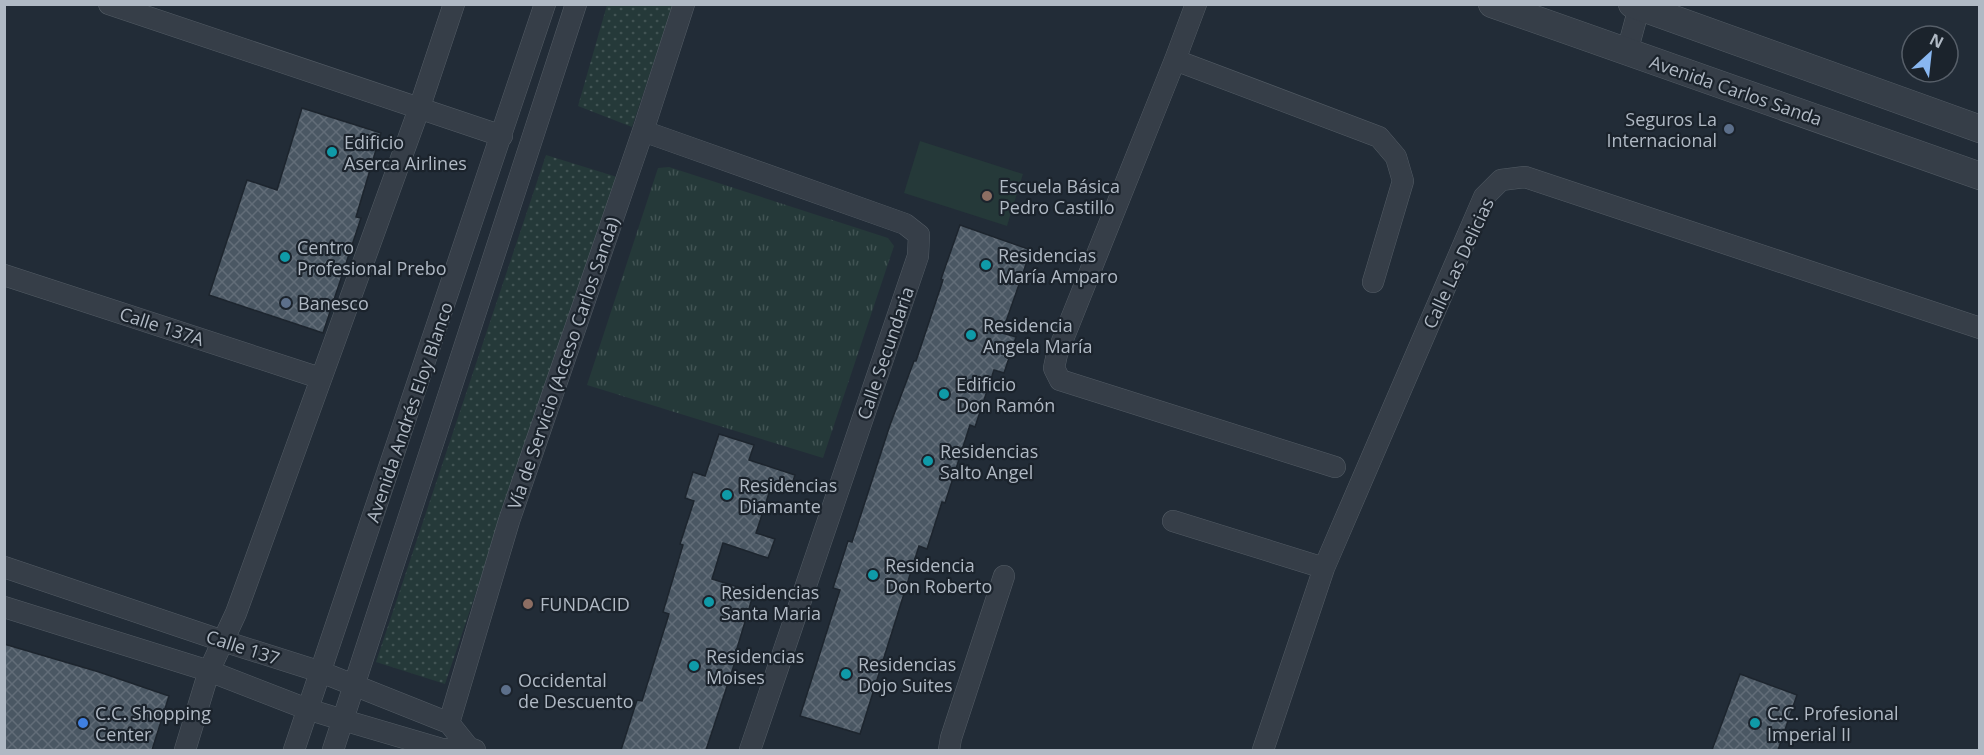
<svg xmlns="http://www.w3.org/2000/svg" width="1984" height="755" viewBox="0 0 1984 755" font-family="'Open Sans',sans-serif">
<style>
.grass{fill:url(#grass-tufts)}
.park{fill:url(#park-dots)}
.pitch{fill:#253939}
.building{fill:url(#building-cross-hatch);stroke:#1d252e;stroke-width:1.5}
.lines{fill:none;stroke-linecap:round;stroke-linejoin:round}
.minor-casing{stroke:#535c65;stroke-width:22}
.tertiary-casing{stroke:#535c65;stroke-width:28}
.minor{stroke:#363e48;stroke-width:21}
.tertiary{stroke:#363e48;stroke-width:27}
.service-dot{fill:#5c6f8a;stroke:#1b232c;stroke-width:2}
.culture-dot{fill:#0f9aa8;stroke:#1b232c;stroke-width:2}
.education-dot{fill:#8d6e63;stroke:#1b232c;stroke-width:2}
.shop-dot{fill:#3f7fe0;stroke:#1b232c;stroke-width:2}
.labels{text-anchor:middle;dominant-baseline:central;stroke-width:4.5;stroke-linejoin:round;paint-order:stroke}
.street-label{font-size:18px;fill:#b0b9c4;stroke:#1b232c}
.poi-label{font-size:18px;fill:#b0b9c4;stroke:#1b232c;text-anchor:start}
</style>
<defs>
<pattern id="grass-tufts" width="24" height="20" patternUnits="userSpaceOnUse" patternTransform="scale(1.5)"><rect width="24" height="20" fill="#253939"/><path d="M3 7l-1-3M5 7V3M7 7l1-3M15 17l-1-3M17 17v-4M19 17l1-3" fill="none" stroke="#425454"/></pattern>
<pattern id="park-dots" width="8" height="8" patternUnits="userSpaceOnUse" patternTransform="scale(1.5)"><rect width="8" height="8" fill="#253939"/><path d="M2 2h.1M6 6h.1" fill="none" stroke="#425454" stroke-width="1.8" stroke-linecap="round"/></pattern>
<pattern id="building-cross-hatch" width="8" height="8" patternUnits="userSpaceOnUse" patternTransform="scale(1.5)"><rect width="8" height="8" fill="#4a5763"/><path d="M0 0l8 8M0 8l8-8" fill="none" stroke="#626d78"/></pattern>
</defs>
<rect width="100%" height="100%" fill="#222c37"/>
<path class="grass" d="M669 167 888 238 894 246 823 458 587 385 658 168Z"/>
<path class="park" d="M607 5H673L632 127 578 106Z
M546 155 617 177 445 684 376 662Z"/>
<path class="pitch" d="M920 141 1023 174 1007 226 904 193Z"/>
<path class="building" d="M302 108 381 133 356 217 361 218 323 333 209 295 247 180 277 190Z
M960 225 1031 250 1002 333 1016 337 1004 373 994 370 975 427 970 425 945 503 942 502 927 549 919 546 860 734 800 716 840 590 833 588 848 541 852 542 890 425 914 361H916L943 280 941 279Z
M719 434 754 445 749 460 795 475 789 493 771 487 756 533 775 539 768 558 723 543 712 579 754 592 735 655 737 656 706 750H621L637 700 642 701 669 614 663 612 683 545 680 544 694 501 685 498 693 472 705 476Z
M4 644 99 672 169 696 152 750H4Z
M1740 674 1797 695 1778 750H1712Z"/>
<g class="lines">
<g class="minor-casing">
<path id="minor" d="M109 4 502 136
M1196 4 1175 60 1057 354 1054 368 1060 380 1335 467
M1627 52 1640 4
M1175 60 1379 137 1396 157 1403 181 1373 282
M643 131 905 224 919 235 918 256 750 750
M4 275 320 378
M1173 521 1324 568
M4 567 223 641 321 672 449 723 469 748
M4 607 209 671 307 709 343 720 442 749 469 748 475 750
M449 723 509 521 643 131 684 4
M185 750 209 671 236 613 419 109 454 4
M294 750 545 4
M333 750 576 4
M949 750 951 738 1004 576
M1263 750 1324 568 1484 197 1501 180 1525 177 1980 328"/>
</g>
<g class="tertiary-casing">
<path id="tertiary" d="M1492 4 1980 176
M1632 4 1980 129"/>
</g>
<use href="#minor" class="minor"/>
<use href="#tertiary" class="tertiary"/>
</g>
<g class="service-dot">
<circle cx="1729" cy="129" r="6"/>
<circle cx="286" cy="303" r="6"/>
<circle cx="506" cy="690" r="6"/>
</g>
<g class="culture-dot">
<circle cx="332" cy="152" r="6"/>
<circle cx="285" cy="257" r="6"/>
<circle cx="986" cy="265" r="6"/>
<circle cx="971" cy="335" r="6"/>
<circle cx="944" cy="394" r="6"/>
<circle cx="928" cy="461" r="6"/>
<circle cx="727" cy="495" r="6"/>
<circle cx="873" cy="575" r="6"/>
<circle cx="709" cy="602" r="6"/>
<circle cx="694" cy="666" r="6"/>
<circle cx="846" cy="674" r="6"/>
<circle cx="1755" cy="723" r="6"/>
</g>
<g class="education-dot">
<circle cx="987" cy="196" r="6"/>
<circle cx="528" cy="604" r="6"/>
</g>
<circle class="shop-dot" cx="83" cy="723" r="6"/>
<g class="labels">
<g class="street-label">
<text transform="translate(1736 90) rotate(19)">Avenida Carlos Sanda</text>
<text transform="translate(1458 263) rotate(-65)">Calle Las Delicias</text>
<text transform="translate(162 326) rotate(18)">Calle 137A</text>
<text transform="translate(885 353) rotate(-71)">Calle Secundaria</text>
<text transform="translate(563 363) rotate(-71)">Vía de Servicio (Acceso Carlos Sanda)</text>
<text transform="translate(409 412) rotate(-71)">Avenida Andrés Eloy Blanco</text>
<text transform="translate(243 647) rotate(18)">Calle 137</text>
</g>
<g class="poi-label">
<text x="1717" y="119" text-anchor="end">Seguros La<tspan x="1717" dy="21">Internacional</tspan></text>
<text x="344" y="142">Edificio<tspan x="344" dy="21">Aserca Airlines</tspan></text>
<text x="999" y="186">Escuela Básica<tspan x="999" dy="21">Pedro Castillo</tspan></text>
<text x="297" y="247">Centro<tspan x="297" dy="21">Profesional Prebo</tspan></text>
<text x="998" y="255">Residencias<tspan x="998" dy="21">María Amparo</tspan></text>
<text x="298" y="303">Banesco</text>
<text x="983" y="325">Residencia<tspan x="983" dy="21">Angela María</tspan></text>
<text x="956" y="384">Edificio<tspan x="956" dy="21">Don Ramón</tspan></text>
<text x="940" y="451">Residencias<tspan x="940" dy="21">Salto Angel</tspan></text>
<text x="739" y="485">Residencias<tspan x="739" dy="21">Diamante</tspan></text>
<text x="885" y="565">Residencia<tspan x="885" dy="21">Don Roberto</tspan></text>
<text x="721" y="592">Residencias<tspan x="721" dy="21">Santa Maria</tspan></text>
<text x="540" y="604">FUNDACID</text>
<text x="706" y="656">Residencias<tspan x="706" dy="21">Moises</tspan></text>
<text x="858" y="664">Residencias<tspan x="858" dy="21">Dojo Suites</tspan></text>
<text x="518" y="680">Occidental<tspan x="518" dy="21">de Descuento</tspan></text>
<text x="95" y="713">C.C. Shopping<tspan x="95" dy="21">Center</tspan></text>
<text x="1767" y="713">C.C. Profesional<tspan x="1767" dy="21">Imperial II</tspan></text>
</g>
</g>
<rect width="1984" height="755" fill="none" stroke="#b0b9c4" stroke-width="12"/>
<g transform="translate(1930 54) rotate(27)"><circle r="28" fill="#1b232c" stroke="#575f69" stroke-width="1.5"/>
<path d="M0-4.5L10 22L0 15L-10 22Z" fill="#89b7f1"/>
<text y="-9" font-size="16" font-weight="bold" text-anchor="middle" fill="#b0b9c4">N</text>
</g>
</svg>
